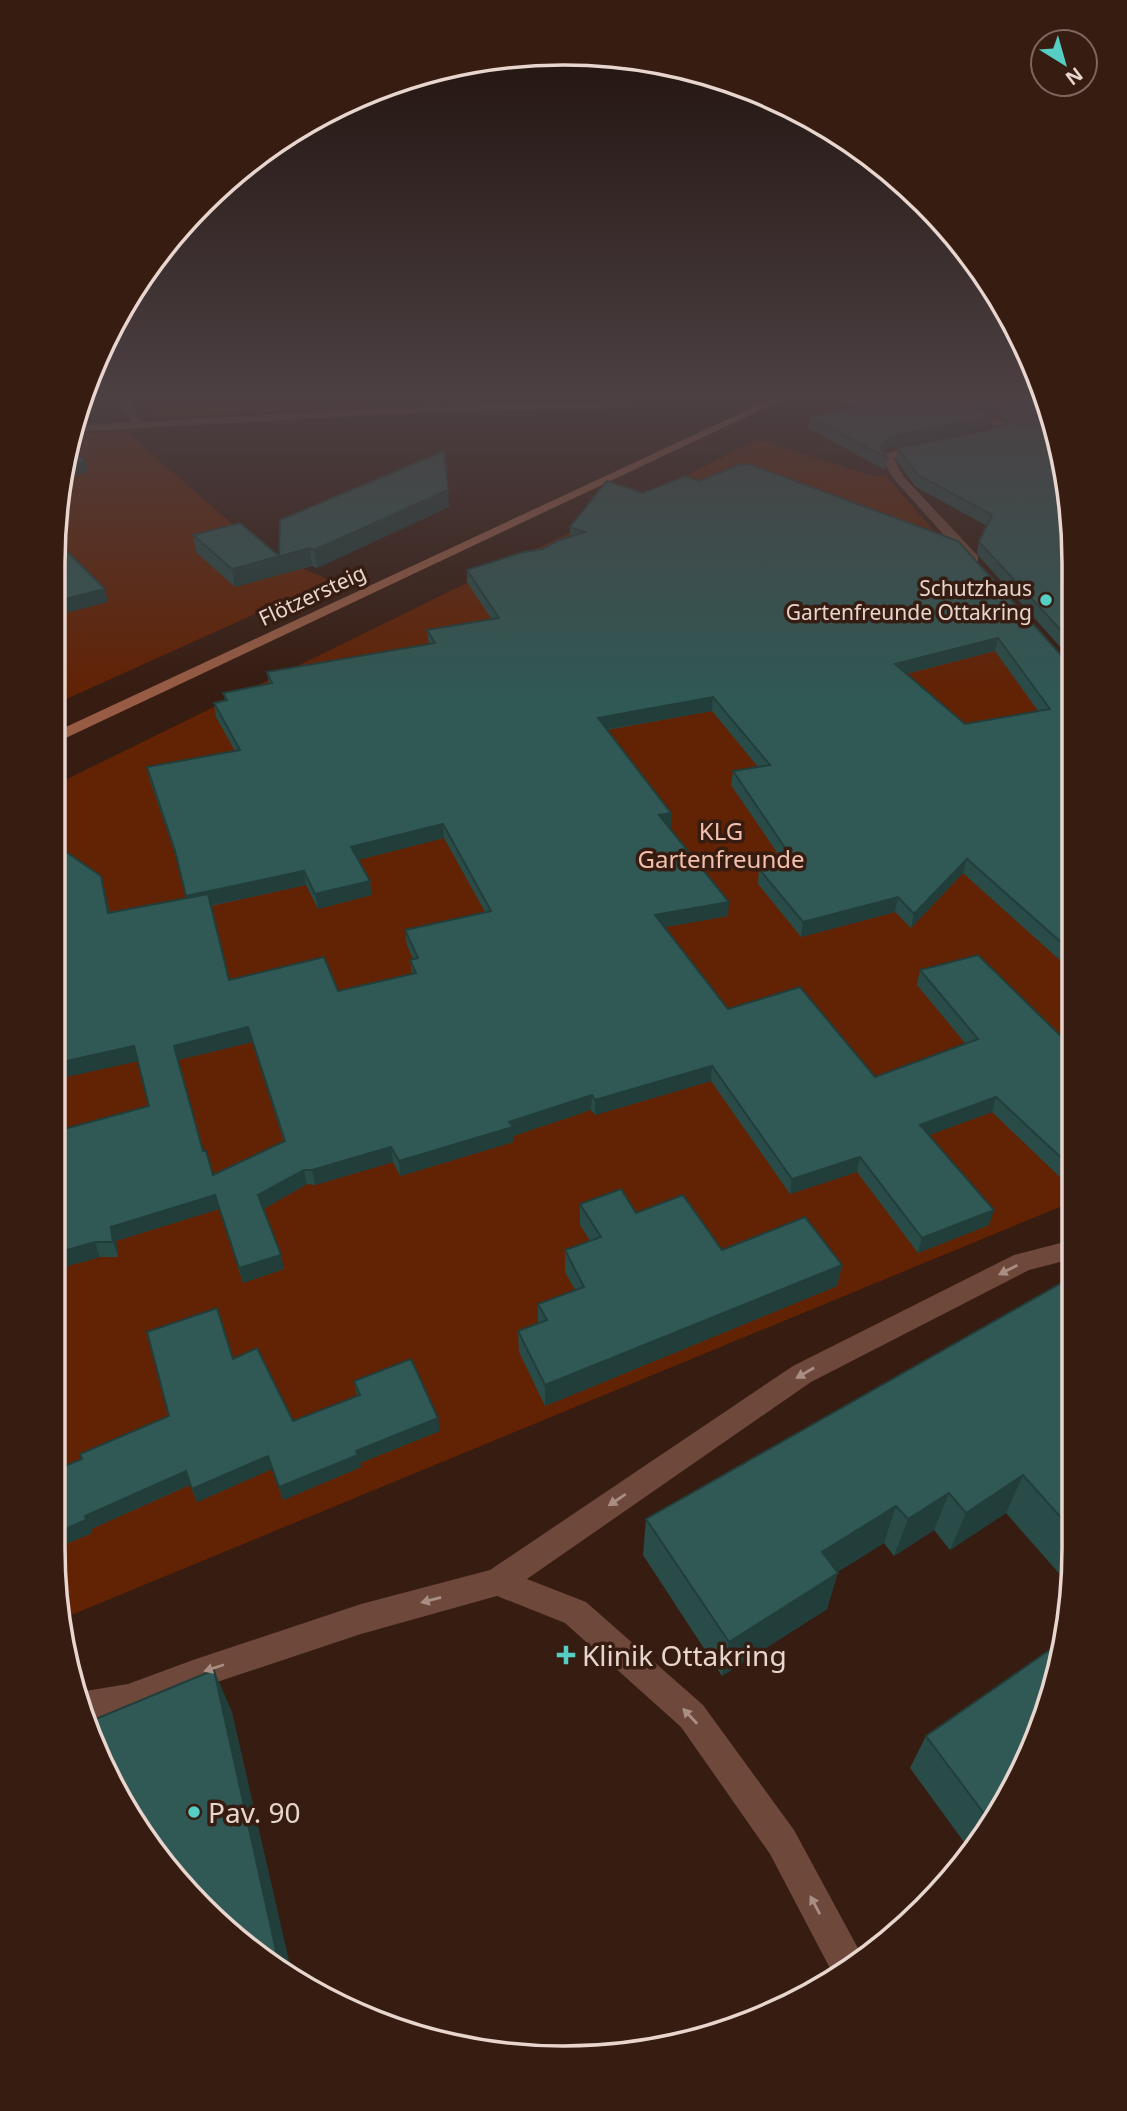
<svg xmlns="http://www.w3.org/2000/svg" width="1127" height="2111" viewBox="0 0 1127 2111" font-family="'Noto Sans',sans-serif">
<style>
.green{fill:#622204}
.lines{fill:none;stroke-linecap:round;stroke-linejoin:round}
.service{fill:#6e483a;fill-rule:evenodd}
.minor{fill:#6e483a;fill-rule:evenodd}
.secondary{fill:#985c44;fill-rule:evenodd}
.wall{fill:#294c48;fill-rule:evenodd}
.shaded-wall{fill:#223e3b}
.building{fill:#305854;stroke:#223e3b;stroke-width:2;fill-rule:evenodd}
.oneway{fill:#aa8e84}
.poi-dot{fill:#56cec4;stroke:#361c11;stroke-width:2.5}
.labels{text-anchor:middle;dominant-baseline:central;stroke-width:7;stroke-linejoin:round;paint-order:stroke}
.far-poi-label{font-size:21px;fill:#e7d5ce;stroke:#361c11;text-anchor:end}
.far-street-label{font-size:21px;fill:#e7d5ce;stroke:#361c11}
.park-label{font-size:24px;fill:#f2c0ad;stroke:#361c11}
.near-poi-label{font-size:28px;fill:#e7d5ce;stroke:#361c11;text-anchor:start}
.rim{fill:none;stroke:#e7d5ce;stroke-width:3.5}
</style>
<rect width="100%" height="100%" fill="#361c11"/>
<path class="green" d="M142 399H314V409L153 417Z
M337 399H488L337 407Z
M126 432 267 554 330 580 53 705 54 530 69 434Z
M758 440 873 476 885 475 1071 688 1072 1202 64 1618 53 1547V786Z"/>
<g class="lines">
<path class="service" d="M893 474H901L978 556V562H968L893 478Z
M1072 1240V1259L1029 1270 811 1382 527 1579 586 1602 703 1705 794 1830 860 1952 861 1956 833 1974 770 1854 681 1727 565 1623 497 1596 361 1634 193 1690 128 1716 85 1723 80 1712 77 1693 79 1692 128 1684 193 1660 361 1604 490 1570 793 1366 1014 1255Z"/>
<path class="minor" d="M118 399H128L141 422 427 406 626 402 631 405 626 408 427 412 70 432 72 426 131 422Z
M940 399H953L1008 424 1053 432 1055 439 1001 429Z
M925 443 929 444V448L894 458 903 476 893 478 881 456 883 454Z"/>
<path class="secondary" d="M771 399H784L53 744V733Z"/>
</g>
<path class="wall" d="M840 399H958L990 427 888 448 884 453 887 458 885 470 808 428 810 417 857 407Z
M959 399H1025L1047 409 1070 496 1071 659 977 554 979 542 987 526 916 487 896 460 898 448 1025 425 1009 421Z
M607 481 1071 664 1072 971 963 873 911 928 895 912 801 937 758 884 759 869 784 863 731 785 733 771 758 767 712 711 607 730 671 827H669L728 916 665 927 728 1009 875 1077 965 1043 917 985 920 970 1072 1047V1176L1063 1180 992 1112 929 1135 989 1225 918 1253 857 1172 790 1194 711 1081 595 1115 591 1110 513 1136V1142L400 1176 393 1162 315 1185 307 1184 263 1209 284 1269 243 1283 219 1209 116 1241 118 1257H100L53 1270 149 1106 138 1061 101 876 110 913 186 898 179 865 150 781 147 767 235 751 216 717 214 703 225 701 223 693 269 683 267 672 429 644 427 630 492 620 467 582V570L543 549 570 537V527ZM995 651 1038 711 965 724 906 674ZM444 838 485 912 405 930 407 945 413 959 410 960 412 974 338 991 229 980 211 906 306 885 318 909 371 895 370 881 358 860ZM252 1042 284 1142 213 1175 203 1151 178 1060Z
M448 490 449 507 317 568 312 566 235 587 196 552 193 535 279 556Z
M580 1204 636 1213 722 1250 842 1265 837 1286 545 1406 519 1352 518 1331 538 1323V1304L575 1290 565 1272V1250L590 1241 580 1225Z
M1072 1277 1073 1581 1067 1620 1058 1610 1071 1587 1006 1513 950 1550 934 1530 894 1556 884 1543 837 1572 827 1609 722 1676 643 1555 646 1519Z
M233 1359 293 1421 357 1396 354 1381 440 1431 360 1463 361 1467 283 1500 272 1469 197 1502 190 1485 91 1529 92 1533 61 1546 63 1555 54 1559 82 1459 169 1416Z
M926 1736 1022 1774 972 1853 910 1768Z"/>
<path class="shaded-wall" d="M992 416 990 427 888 448 882 455 880 447 890 437Z
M86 461 88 472 62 478 64 466Z
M448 490 449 507 317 568 314 550Z
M58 504 60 513 56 514Z
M310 548 312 566 235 587 232 569Z
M105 589 108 602 54 616 62 655 53 658V602Z
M998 638 995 651 892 677 895 664Z
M713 697 712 711 597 731 598 718Z
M671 813V827L658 829 659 815Z
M443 824 444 838 353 861 351 847Z
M967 859 963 873 911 928 914 914Z
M304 871 306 885 189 910 186 896Z
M101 876 105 891 113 927 108 913Z
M370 881 371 895 318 909 315 894Z
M898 897 895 912 801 937 803 922Z
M729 902 728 916 654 929 655 915Z
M248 1027 252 1042 178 1060 174 1046Z
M134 1046 139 1061 53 1080V1064Z
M712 1066 711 1081 595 1115V1100Z
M592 1095 591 1110 513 1136V1142L400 1176 399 1161Z
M996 1097 992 1112 916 1140 920 1125Z
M391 1147 393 1162 315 1185 312 1170Z
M860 1157 857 1172 790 1194 792 1179Z
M1072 1164V1176L1063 1180 1069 1165Z
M304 1170 307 1184 262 1210 258 1195Z
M215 1195 219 1209 116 1241 118 1257 113 1242 111 1227Z
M994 1210 989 1225 918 1253 922 1238Z
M95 1242 100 1257 53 1270V1254Z
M281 1255 284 1269 243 1283 239 1268Z
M842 1265 837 1286 545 1406V1385Z
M438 1418 440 1431 360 1463 361 1467 283 1500 279 1487 356 1451Z
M268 1456 272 1469 197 1502 192 1489Z
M186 1471 191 1484 91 1529 92 1533 61 1546 63 1555 54 1559 52 1548 54 1534 85 1516Z
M1023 1475 1006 1513 950 1550 966 1513Z
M949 1493 934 1530 894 1556 908 1519Z
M896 1506 884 1543 812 1588 822 1552Z
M838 1573 827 1609 722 1676 729 1642Z
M214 1670 232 1712 293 1978 281 1973Z"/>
<path class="building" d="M866 399H958L992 416 890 437 880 447 887 458 810 417 875 403Z
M986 399H1025L1047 409 1049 418 1011 410Z
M1009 422 1052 429 1070 496 1071 641 979 542 992 515 918 475 898 448 987 430Z
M68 445 86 461 64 466Z
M444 451 448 490 314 550 310 548 232 569 193 535 240 523 279 556 280 520Z
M749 464 958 541 1068 663 1071 664V951L967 859 914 914 898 897 803 922 759 869 794 861 733 771 770 765 713 697 598 718 671 813 659 815 729 902 655 915 728 1009 800 987 875 1077 978 1039 920 970 978 955 1072 1047V1164L1069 1165 996 1097 920 1125 994 1210 922 1238 860 1157 792 1179 712 1066 595 1100 592 1095 509 1122 513 1127 399 1161 391 1147 312 1170H304L258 1195 281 1255 239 1268 215 1195 111 1227 113 1242H95L53 1254V1132L149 1106 134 1046 53 1064V843L101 876 108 913 208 894 229 980 324 957 338 991 416 973 410 960 418 958 405 930 491 911 443 824 351 847 370 881 315 894 304 871 186 896 175 851 147 767 240 750 214 703 227 700 223 693 272 683 267 672 435 643 427 630 499 618 467 570 523 552 543 549 559 540 585 532 570 527 607 481 643 493 685 476 699 481 739 465ZM998 638 1050 709 965 724 895 664ZM248 1027 285 1141 213 1175 206 1151H203L174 1046Z
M54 538 105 589 53 602Z
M53 619 58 642 53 644Z
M621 1189 636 1213 683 1195 722 1250 805 1217 842 1265 545 1385 518 1331 547 1320 538 1304 584 1287 565 1250 601 1237 580 1204Z
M1072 1277 1073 1392 1069 1394 1073 1397V1531L1023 1475 966 1513 949 1493 908 1519 896 1506 822 1552 838 1573 729 1642 646 1519Z
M217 1308 233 1359 257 1348 293 1421 360 1395 354 1381 411 1359 438 1418 356 1451 358 1455 279 1487 268 1456 192 1489 186 1471 85 1516 86 1520 54 1534 57 1542 52 1544 53 1471 82 1459 80 1454 169 1416 147 1332Z
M1064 1640 1057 1680 1022 1774 991 1823 926 1736Z
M214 1670 281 1973 158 1859 86 1723Z"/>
<defs><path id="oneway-solid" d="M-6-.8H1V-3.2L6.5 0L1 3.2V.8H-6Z" transform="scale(1.75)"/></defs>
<g class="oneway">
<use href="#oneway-solid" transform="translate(1008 1270) rotate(153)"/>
<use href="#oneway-solid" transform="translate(805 1373) rotate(150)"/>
<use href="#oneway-solid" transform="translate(617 1500) rotate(146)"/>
<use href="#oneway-solid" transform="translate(431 1600) rotate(165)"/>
<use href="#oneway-solid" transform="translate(214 1668) rotate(162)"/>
<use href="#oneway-solid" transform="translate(690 1716) rotate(-133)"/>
<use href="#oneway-solid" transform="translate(815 1905) rotate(-118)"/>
</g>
<linearGradient id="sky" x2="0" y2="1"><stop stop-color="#1e0f09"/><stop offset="0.57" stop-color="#4c4043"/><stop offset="1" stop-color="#4c4043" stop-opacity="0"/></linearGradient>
<rect width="1127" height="695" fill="url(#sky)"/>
<g class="poi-dot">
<circle cx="1046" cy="600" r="7"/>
<path d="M562.5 1644.5h7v7h7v7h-7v7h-7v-7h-7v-7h7z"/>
<circle cx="194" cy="1812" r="7"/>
</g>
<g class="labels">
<g class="far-poi-label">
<text x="1032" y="588">Schutzhaus<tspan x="1032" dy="24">Gartenfreunde Ottakring</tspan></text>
</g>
<g class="far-street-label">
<text transform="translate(312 595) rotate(-25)">Flötzersteig</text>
</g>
<g class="park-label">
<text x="721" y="830">KLG<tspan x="721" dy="28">Gartenfreunde</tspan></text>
</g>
<g class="near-poi-label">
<text x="582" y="1655">Klinik Ottakring</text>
<text x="208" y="1812">Pav. 90</text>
</g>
</g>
<path d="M0 0H1127V2111H0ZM563 65H564A498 498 0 0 1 1062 563V1548A498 498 0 0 1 564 2046H563A498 498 0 0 1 65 1548V563A498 498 0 0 1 563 65Z" fill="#361c11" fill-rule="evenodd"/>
<path class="rim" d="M563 65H564A498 498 0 0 1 1062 563V1548A498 498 0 0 1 564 2046H563A498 498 0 0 1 65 1548V563A498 498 0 0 1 563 65Z"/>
<g transform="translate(1064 63) rotate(143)"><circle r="33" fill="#361c11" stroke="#7d665d" stroke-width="2"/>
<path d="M0-5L12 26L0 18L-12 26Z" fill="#56cec4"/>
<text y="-10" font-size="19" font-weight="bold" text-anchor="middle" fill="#e7d5ce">N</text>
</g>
</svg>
